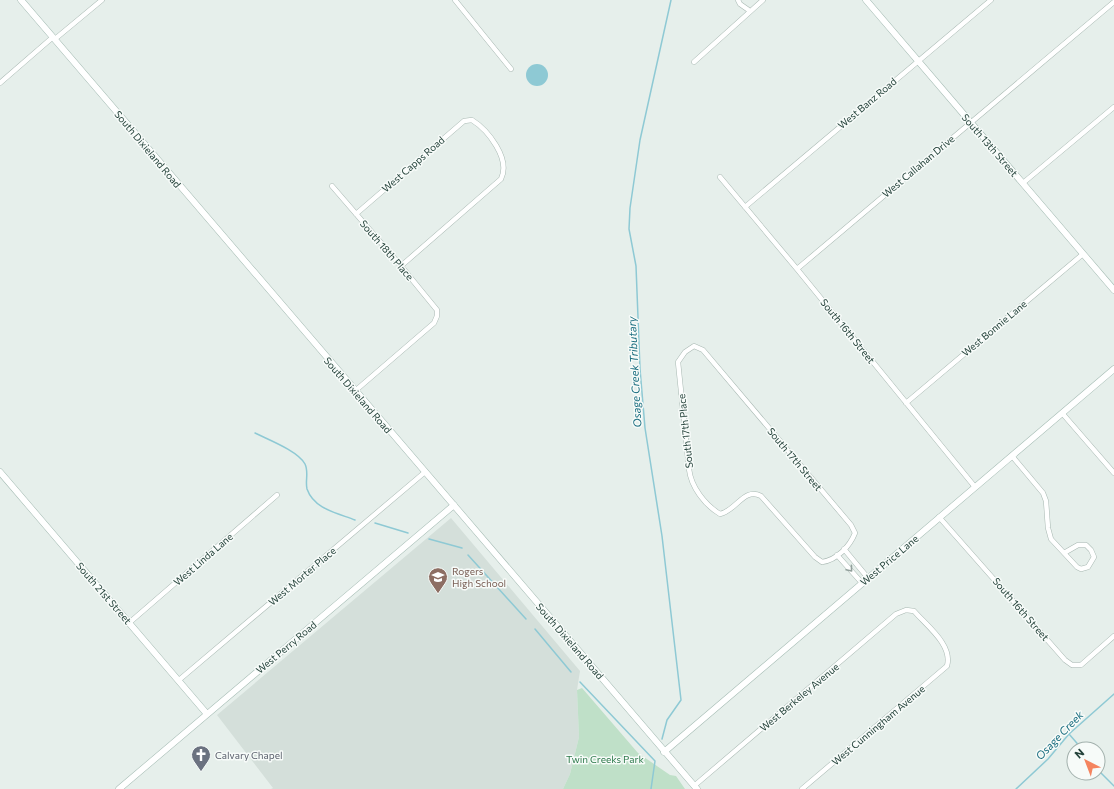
<svg xmlns="http://www.w3.org/2000/svg" width="1114" height="789" viewBox="0 0 1114 789" font-family="Commissioner,sans-serif">
<style>
.built{fill:#d4dfda}
.green{fill:#bfe0c8}
.water{fill:#8ec9d4}
.lines{fill:none;stroke-linecap:round;stroke-linejoin:round}
.stream{stroke:#8ec9d4;stroke-width:1.5}
.street-casing{stroke:#a8b8b2;stroke-width:5.5}
.secondary-casing{stroke:#a4bbb3;stroke-width:7}
.street{stroke:#fff;stroke-width:4.5}
.secondary{stroke:#fff;stroke-width:6}
.oneway{stroke:#92a09c}
.labels{text-anchor:middle;dominant-baseline:central;stroke-width:3;stroke-linejoin:round;paint-order:stroke}
.street-label{font-size:10px;fill:#24423a;stroke:#f7fbf9}
.education-label{font-size:10px;fill:#785e54;stroke:#f7fbf9;text-anchor:start}
.worship-label{font-size:10px;fill:#5b616d;stroke:#f7fbf9;text-anchor:start}
.park-label{font-size:10px;fill:#2d7a4b;stroke:#f7fbf9}
.water-label{font-size:11px;font-style:italic;fill:#1c6f80;stroke:#f7fbf9}
</style>
<rect width="100%" height="100%" fill="#e6efeb"/>
<path class="built" d="M451 518 580 671 577 690 579 737 570 774 563 789H271L273 788 217 715Z"/>
<path class="green" d="M582 688 638 753 670 775 676 776 685 789H563L570 774 579 737 577 690Z"/>
<path class="water" d="M526 75a11 11 0 1 1 22 0a11 11 0 1 1-22 0Z"/>
<g class="lines">
<path class="stream" d="M255 433C269 440 298 451 305 464 309 472 305 481 307 489 314 509 337 513 355 520
M375 523 408 533
M429 539 462 548
M468 555 526 619
M535 629 571 672
M580 682 655 761 651 789
M1069 734 1082 749
M662 739 667 720 681 700 662 536 645 428 640 369 636 266 629 229 630 208 640 140 671 0
M1098 770 1114 786
M1016 789 1048 759 1069 734 1114 694"/>
<g class="street-casing">
<path id="street" d="M455 0 511 69
M738 0 740 4 750 11
M55 39 102 0
M694 62 763 0
M0 83 53 37
M720 177 797 269 975 487
M1023 183 1114 107
M332 186 401 266 437 310V316L434 323 355 391
M745 207 991 0
M356 214 464 121 472 120C488 130 511 159 501 179L401 266
M797 269 1114 2
M694 346 703 350 851 525 855 533C850 546 837 560 822 562L815 557 761 496C744 487 736 511 720 514 705 505 691 487 689 469L678 362 685 352Z
M906 403 1083 254
M1062 413 1114 473
M1012 456 1043 493 1046 501 1048 528 1051 539 1077 567 1081 569 1088 567 1094 557 1091 550 1086 545H1078L1064 553
M939 517 1065 660 1072 665H1081L1114 636
M844 549 868 578
M837 555 862 583
M129 623 277 495
M179 680 425 472
M694 786 896 614 906 610 914 611C927 626 953 645 947 666L802 789"/>
</g>
<g class="secondary-casing">
<path id="secondary" d="M21 0 697 789
M866 0 1114 290
M0 472 207 714
M664 752 1114 369
M119 789 454 505"/>
</g>
<use href="#street" class="street"/>
<use href="#secondary" class="secondary"/>
</g>
<defs><path id="oneway-chevron" d="M-2-3.5L2.5 0L-2 3.5" fill="none" stroke-width="1.6" stroke-linecap="round" stroke-linejoin="round"/></defs>
<use class="oneway" href="#oneway-chevron" transform="translate(850 569) rotate(50)"/>
<defs>
<g id="school-pin" transform="scale(1)"><path d="M0 17L-7.5 6A9.5 9.5 0 1 1 7.5 6Z" fill="#8d6e63" stroke="#f7fbf9"/><path d="M0-5L7-2L0 1L-7-2ZM-4 1L0 2.5L4 1V4Q0 6-4 4Z" fill="#fff"/></g>
<g id="church-pin" transform="scale(1)"><path d="M0 17L-7.5 6A9.5 9.5 0 1 1 7.5 6Z" fill="#6b7280" stroke="#f7fbf9"/><path d="M-1.2-6h2.4v3.5h3.3v2.4h-3.3V6h-2.4V-.1h-3.3v-2.4h3.3Z" fill="#fff"/></g>
</defs>
<g fill-rule="evenodd">
<use href="#school-pin" x="438" y="577"/>
<use href="#church-pin" x="201" y="755"/>
</g>
<g class="labels">
<g class="street-label">
<text transform="translate(867 103) rotate(-40)">West Banz Road</text>
<text transform="translate(990 145) rotate(49)">South 13th Street</text>
<text transform="translate(148 149) rotate(50)">South Dixieland Road</text>
<text transform="translate(413 164) rotate(-41)">West Capps Road</text>
<text transform="translate(918 166) rotate(-40)">West Callahan Drive</text>
<text transform="translate(387 250) rotate(49)">South 18th Place</text>
<text transform="translate(994 328) rotate(-40)">West Bonnie Lane</text>
<text transform="translate(848 331) rotate(51)">South 16th Street</text>
<text transform="translate(358 395) rotate(49)">South Dixieland Road</text>
<text transform="translate(685 431) rotate(-96)">South 17th Place</text>
<text transform="translate(795 459) rotate(50)">South 17th Street</text>
<text transform="translate(203 559) rotate(-41)">West Linda Lane</text>
<text transform="translate(889 560) rotate(-40)">West Price Lane</text>
<text transform="translate(302 576) rotate(-40)">West Morter Place</text>
<text transform="translate(104 593) rotate(49)">South 21st Street</text>
<text transform="translate(1021 609) rotate(49)">South 16th Street</text>
<text transform="translate(570 641) rotate(49)">South Dixieland Road</text>
<text transform="translate(286 647) rotate(-40)">West Perry Road</text>
<text transform="translate(799 697) rotate(-40)">West Berkeley Avenue</text>
<text transform="translate(878 725) rotate(-40)">West Cunningham Avenue</text>
</g>
<g class="education-label">
<text x="452" y="571">Rogers<tspan x="452" dy="12">High School</tspan></text>
</g>
<g class="worship-label">
<text x="215" y="755">Calvary Chapel</text>
</g>
<g class="park-label">
<text x="605" y="759">Twin Creeks Park</text>
</g>
<g class="water-label">
<text transform="translate(634 372) rotate(-93)">Osage Creek Tributary</text>
<text transform="translate(1059 735) rotate(-46)">Osage Creek</text>
</g>
</g>
<g transform="translate(1086 761) rotate(318)"><circle r="19" fill="#f7fbf9" stroke="#a3b1ad"/>
<path d="M0-3L7 15L0 10L-7 15Z" fill="#f4845f"/>
<text y="-6" font-size="11" font-weight="bold" text-anchor="middle" fill="#24423a">N</text>
</g>
</svg>
